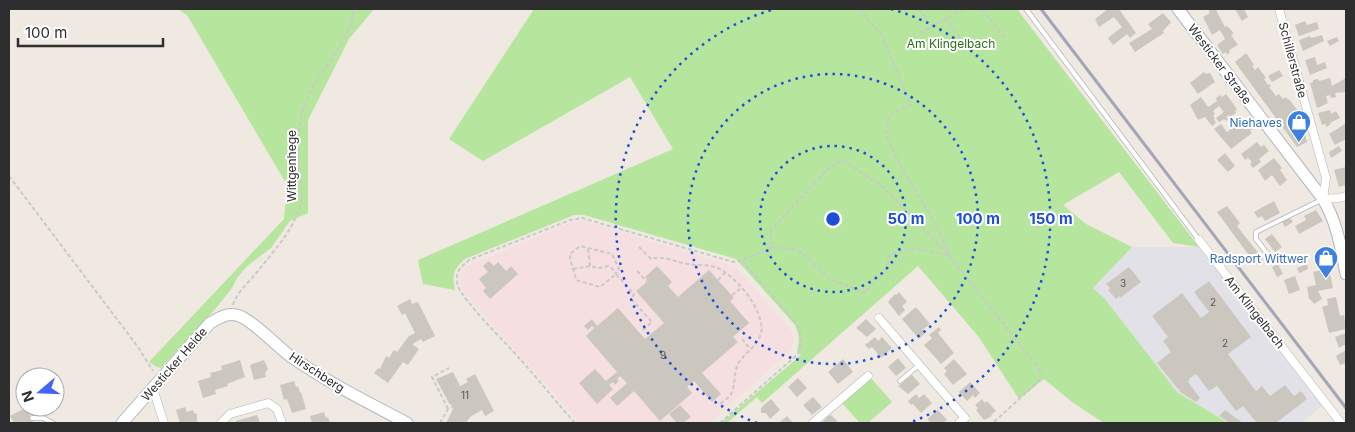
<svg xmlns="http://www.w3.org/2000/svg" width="1355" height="432" viewBox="0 0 1355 432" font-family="Inter,sans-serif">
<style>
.industrial{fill:#e3e1e8}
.medical{fill:#f5dfe0}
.green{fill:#b6e59e}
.building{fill:#cbc7bf}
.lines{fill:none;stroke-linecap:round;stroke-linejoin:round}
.lane-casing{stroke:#b4b7c1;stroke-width:5.5}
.street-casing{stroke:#b4b7c1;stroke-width:9}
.secondary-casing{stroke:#b4b7c1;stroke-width:13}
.path{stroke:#c9c9c9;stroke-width:2;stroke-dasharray:4 2.5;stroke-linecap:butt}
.lane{stroke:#fff;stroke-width:4}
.street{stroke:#fff;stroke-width:8}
.secondary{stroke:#fff;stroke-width:11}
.rail{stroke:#a3a6b8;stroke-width:3}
.ring{fill:none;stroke:#1d4ed8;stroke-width:2.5;stroke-dasharray:2.5 5}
.labels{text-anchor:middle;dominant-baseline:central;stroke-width:4;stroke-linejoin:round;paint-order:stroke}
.number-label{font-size:10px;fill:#555452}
.park-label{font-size:12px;fill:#2c6e1b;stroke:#fff}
.street-label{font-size:12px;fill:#2e2e2e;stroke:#fff}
.shop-label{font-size:12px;fill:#366cbe;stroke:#fff;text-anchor:end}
.centre{fill:#1d4ed8;stroke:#fff;stroke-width:2.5}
.ring-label{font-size:15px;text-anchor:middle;font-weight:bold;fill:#1d4ed8;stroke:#fff;stroke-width:4;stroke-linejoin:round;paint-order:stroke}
</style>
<rect width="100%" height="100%" fill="#efe9e1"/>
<path class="industrial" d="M1132 247H1199L1322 406 1301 423H1228L1177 392 1105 299 1092 288Z"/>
<path class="medical" d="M580 220 735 266 789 328 794 337 792 347 789 352 709 423H580L463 291 459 277 465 267 574 221Z"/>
<path class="green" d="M178 9H374L349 39 308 120V213L290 221 271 248 247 266 237 278 232 288 216 308 161 368 155 366 149 362 284 219 287 185 187 15Z
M534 9H1017L1199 247 1173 243 1119 172 1063 205 1086 224 1132 247 1093 288 1105 299 1177 392 1228 423H1104L1072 402 1044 379 1019 399 978 336 918 266 762 403 757 397 727 423H721L801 355 797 350C800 340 799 334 795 325L736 259 584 215H574L465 259C453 270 452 274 455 290L423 284 418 260 673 149 630 77 483 161 449 139Z
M871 378 892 402 868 423H860L842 403Z"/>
<path class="building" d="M1108 9H1119L1136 33 1130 38 1127 34 1113 45 1108 38 1122 27 1114 17 1099 27 1095 19Z
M1208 9H1218L1216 10 1225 27 1227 26 1234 33 1231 35 1238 45 1229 50 1230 52 1227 55 1226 52 1223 54 1217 45 1225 39 1220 30 1212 35 1203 17 1210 13Z
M1235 9H1244L1248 17 1242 21Z
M1163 13 1171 22 1163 31 1164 33 1135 52 1129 43 1152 29 1148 24Z
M1305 21 1307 25 1317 22 1319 29 1299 36 1295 25Z
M1322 35 1324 41 1303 51 1299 40 1310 36 1311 38Z
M1337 37 1339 41 1330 46 1327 41Z
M1245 54H1247L1254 65 1252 66 1255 70 1258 67 1266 78 1264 79 1268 85 1269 84 1271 86 1269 87 1276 96 1279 94 1283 99 1286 97 1288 100 1289 99 1301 115 1300 116 1307 142 1297 147 1243 73 1235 62Z
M1315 57 1317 65 1325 62 1327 68 1310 75 1305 60Z
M1279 70 1283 76 1272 82 1268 76Z
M1204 72 1206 74 1210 73 1215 82 1198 94 1190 83Z
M1330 78 1332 86 1346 78V92L1335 93 1336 97 1331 98 1330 95 1326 96 1328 103 1317 108 1310 83 1313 82V80L1318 79 1319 81Z
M1226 94 1237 109 1235 111 1236 113 1230 117 1229 115 1226 117 1228 119 1226 121 1224 119 1219 122 1216 118 1224 112 1219 106 1213 111 1215 114 1213 115 1215 118 1214 119 1216 123 1212 126 1205 117 1198 120 1190 105 1201 97 1208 107 1217 101 1216 98 1220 95 1222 97Z
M1330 110 1331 114 1336 111 1340 118 1330 123V125L1326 127V124L1322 125 1318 113Z
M1244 118 1252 129 1250 131 1252 133 1231 149 1214 129 1221 124 1227 132Z
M1345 124 1346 139 1335 145 1329 134Z
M1257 142 1261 147 1264 145 1269 151 1259 159 1261 162 1253 168 1250 164 1252 162 1248 158 1245 160 1241 154Z
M1339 146 1342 151 1331 158 1329 152Z
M1225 153 1235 166 1228 172 1217 160Z
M1274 158 1282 168 1280 170 1287 180 1280 186 1272 175 1265 181 1258 170Z
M1346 167V185L1339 187 1334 170Z
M1274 201 1280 213 1265 221 1262 216 1258 218 1254 212Z
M1227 206 1240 223 1237 226 1263 259 1256 265 1217 212Z
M1316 210 1323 221 1299 234 1295 226 1306 220 1304 216Z
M1290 218 1293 222 1285 227 1282 222Z
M1272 234 1282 247 1275 252 1265 239Z
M489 261 494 266 498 262 506 271 511 266 518 274 490 299 483 291 486 288 479 279 488 272 483 266Z
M1278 264 1283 274 1277 277 1272 267Z
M1307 264 1308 269 1299 273 1297 268Z
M657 266 672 282 668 286 678 297 709 270 734 298 730 301 749 323 733 337 738 342 702 373 721 394 712 402 694 381 687 387 692 393 660 421 634 391 617 406 610 398 627 383 620 376 617 379 619 381 615 385 613 382 609 385 613 389 597 404 579 383 595 369 606 381 617 372 586 336 594 328 592 326 588 330 584 326 592 319 597 326 618 308 645 339 664 323 636 291 648 281 645 277Z
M1129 267 1141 282 1120 298 1119 296 1116 299 1108 290 1110 288 1106 284Z
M1329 268 1333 288 1318 291 1322 299 1314 304 1310 299H1309L1307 287 1316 285 1313 272Z
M1295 276 1300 290 1289 294 1284 280Z
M1209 281 1251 337 1228 354 1256 391 1262 386 1270 396 1285 385 1294 396 1301 391 1307 399 1276 423H1257L1243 406 1236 411 1217 386 1209 391 1196 374 1190 378 1188 382 1200 398 1196 402 1179 391 1185 385 1179 390 1157 363 1171 352 1163 341 1168 337 1152 316 1182 293 1201 318 1209 312 1194 292Z
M899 292 907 302 902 306 905 310 899 316 888 302 895 294 896 295Z
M1336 297 1340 316 1344 315 1346 329 1329 333 1322 307 1328 305 1327 299Z
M410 299 412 304 418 302 435 336 423 342 421 339 414 343 413 345 419 349 408 365 403 362 388 383 374 373 378 368 380 369 386 356 389 358 394 350 397 352 409 336 415 333 405 313 402 315 397 306Z
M916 307 930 324 922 330 925 333 919 339 902 319Z
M866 319 876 329 867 337 856 328Z
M939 327 941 330 938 333 954 353 941 364 924 345 932 338 929 335Z
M1346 333V344L1339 348 1335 337Z
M875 337 878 341 882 337 892 348 881 358 872 347 869 349 865 345Z
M1346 350V363L1340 365 1336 356Z
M898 358 906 368 896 376 888 367Z
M843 359 853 372 838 384 828 372Z
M954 359 967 374 953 385 944 374 947 371 944 368Z
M240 360 245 377 227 384 228 386 215 390 216 394 203 398 198 381 211 377 210 373 222 370 221 366Z
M264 360 268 369 265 373 266 377 254 380 250 365Z
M453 372 460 386 468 382 466 379 475 374 494 411 485 416 482 410 470 417 466 423H446L453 409 451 404 450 405 436 379Z
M912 375 920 384 908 394 898 386Z
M798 378 807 388 797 397 788 387Z
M294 381 296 387 298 386 300 393 301 392 306 409 292 413 287 399 284 400 280 385Z
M970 382 980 393 975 398 973 395 967 401 959 392Z
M916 394 919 398 924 394 932 403 921 413 913 404 911 405 908 401Z
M813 397 822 407 812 415 803 405Z
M771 399 780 410 770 419 766 413H761V408Z
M982 399 985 403 987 401 996 411 991 415 992 416 984 420 976 410 978 408 975 405Z
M680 405 691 417 683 423H677L669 414Z
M27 407H30L33 412 29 415 34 423H14L10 416Z
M185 407 187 412 193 410 194 413 197 414V421L200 423H180L176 410Z
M938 410 947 420 943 423H931L927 419Z
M1225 410 1243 423H1230L1219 416Z
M324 412 326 418 328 417 330 423H312L310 416Z
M257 415 260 423H236V421Z
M831 415 839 423H822L827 417Z
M787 416 793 423H779Z"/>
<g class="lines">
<g class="lane-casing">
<path id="lane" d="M1026 9 1199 240
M1273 261 1256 239V232L1321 200
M900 381 919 365
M32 418H43L53 423"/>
</g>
<g class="street-casing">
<path id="street" d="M1279 9 1326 178 1323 199 1339 198 1346 196
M1199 240 1341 423
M879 318 965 418 959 423
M153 389 164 423
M222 423V422L230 414 268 403 277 409 282 423
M813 423 868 376"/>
</g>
<g class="secondary-casing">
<path id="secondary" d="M1178 9 1323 199C1337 222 1341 248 1346 274
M122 423 210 323C220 317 230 311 242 317 257 325 276 345 290 356 327 382 367 402 407 423"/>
</g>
<path class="path" d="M919 9 932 26
M982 9 1005 39
M946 19 963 42
M920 33 964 9
M9 176 138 347 153 371
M639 247 651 259C664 255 675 262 688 264 697 266 706 264 715 267 735 274 766 312 761 333 758 346 744 353 738 364 733 373 736 385 731 394 729 398 723 401 720 404
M772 247 796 250 806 256 830 279 865 293 887 268 889 256 912 248 949 255C936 217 909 186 893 150 890 145 886 138 886 133 886 115 895 109 911 105L881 34 860 10 861 9
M588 249 590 266
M573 269 590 266 600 268 608 266 611 267 616 274 619 269 612 254 580 246 570 254C570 263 574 271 576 280L600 287 616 274 634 294 631 299 652 322 642 331
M637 271 647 282
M718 280 725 273
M732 295 740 289
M233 305C236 294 245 286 253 277 268 258 287 238 297 215 305 198 301 181 299 163 298 145 298 127 303 110 313 73 350 47 354 9
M742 339 750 349
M448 409 432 377 449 368
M440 423 448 409 452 407
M575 423C556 402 539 380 520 359 508 345 462 300 458 286 454 274 460 267 469 260L570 220 582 218 733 262 742 260 772 247 770 231 827 170 842 160 882 186 949 255 1039 369 1041 379 993 423
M720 423 798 354C802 344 802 335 797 325L742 260"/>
<use href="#lane" class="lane"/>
<use href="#street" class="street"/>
<use href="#secondary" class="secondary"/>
<path class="rail" d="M1041 9 1346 408"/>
</g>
<g class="ring">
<circle cx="833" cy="219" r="73"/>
<circle cx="833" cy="219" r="145"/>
<path d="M757 423A218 218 0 0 1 775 9M891 9A218 218 0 0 1 909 423"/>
</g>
<defs>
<g id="shop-pin" transform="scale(1.25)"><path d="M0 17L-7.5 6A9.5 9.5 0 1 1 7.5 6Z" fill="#3f7fe0" stroke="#fff"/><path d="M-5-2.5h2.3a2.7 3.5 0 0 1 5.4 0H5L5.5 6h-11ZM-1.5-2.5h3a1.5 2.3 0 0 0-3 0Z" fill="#fff"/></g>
</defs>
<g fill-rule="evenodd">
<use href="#shop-pin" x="1299" y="122"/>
<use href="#shop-pin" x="1326" y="258"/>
</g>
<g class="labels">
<g class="number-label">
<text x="1123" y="283">3</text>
<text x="1213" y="302">2</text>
<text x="1225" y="343">2</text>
<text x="663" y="355">9</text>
<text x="465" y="395">11</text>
</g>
<g class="park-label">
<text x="951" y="43">Am Klingelbach</text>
</g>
<g class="street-label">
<text transform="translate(1293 60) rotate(75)">Schillerstraße</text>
<text transform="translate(1220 64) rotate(53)">Westicker Straße</text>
<text transform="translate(291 166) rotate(-90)">Wittgenhege</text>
<text transform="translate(1255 312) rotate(52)">Am Klingelbach</text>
<text transform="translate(174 364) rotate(-49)">Westicker Heide</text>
<text transform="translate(317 372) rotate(33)">Hirschberg</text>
</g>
<g class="shop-label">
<text x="1282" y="122">Niehaves</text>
<text x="1308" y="258">Radsport Wittwer</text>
</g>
</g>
<circle cx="833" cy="219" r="8" class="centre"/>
<g class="ring-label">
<text x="906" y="224">50 m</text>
<text x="978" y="224">100 m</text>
<text x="1051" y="224">150 m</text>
</g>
<rect width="1355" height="432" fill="none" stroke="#2e2e2e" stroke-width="20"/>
<g transform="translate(40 392) rotate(251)"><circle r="24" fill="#ffffff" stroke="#ababab"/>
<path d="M0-4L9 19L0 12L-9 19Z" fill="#4264fb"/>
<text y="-8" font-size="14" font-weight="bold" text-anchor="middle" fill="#2e2e2e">N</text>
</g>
<path d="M18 38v8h145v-8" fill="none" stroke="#2e2e2e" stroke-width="2.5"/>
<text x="25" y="38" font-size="15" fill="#2e2e2e" stroke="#ffffff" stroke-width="4" paint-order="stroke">100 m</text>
</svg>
